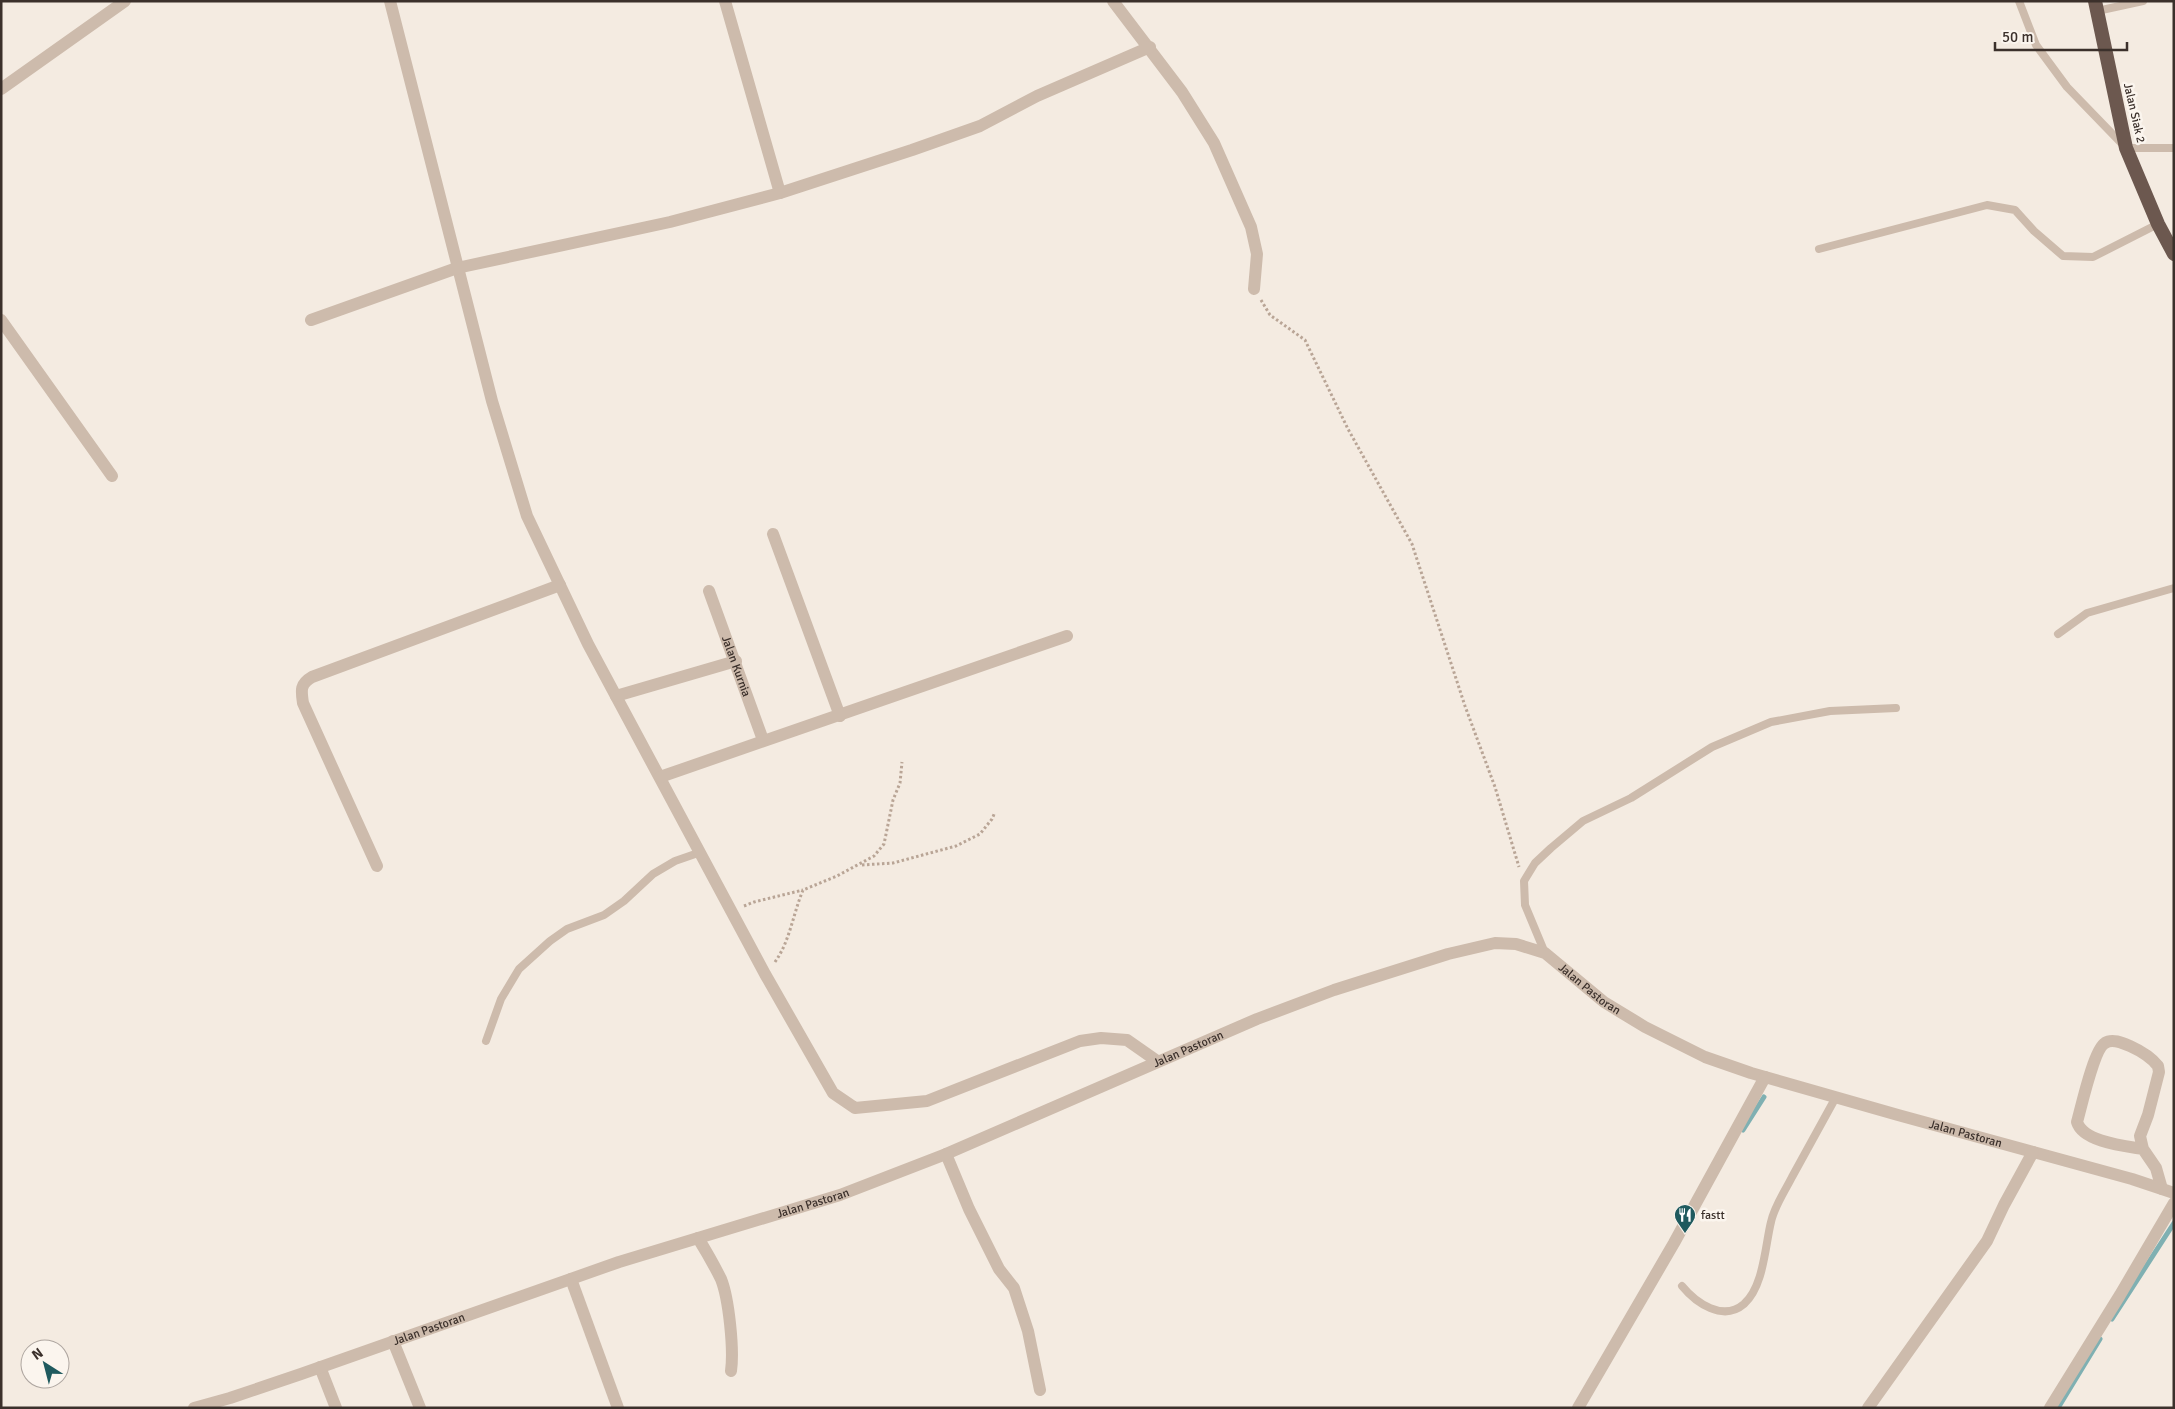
<svg xmlns="http://www.w3.org/2000/svg" width="2175" height="1409" viewBox="0 0 2175 1409" font-family="Signika,sans-serif">
<style>
.lines{fill:none;stroke-linecap:round;stroke-linejoin:round}
.stream{stroke:#7fb0b2;stroke-width:5}
.path{stroke:#b9a596;stroke-width:3;stroke-dasharray:2.5 2.5;stroke-linecap:butt}
.service{stroke:#cdbbac;stroke-width:8}
.minor{stroke:#cdbbac;stroke-width:12}
.trunk{stroke:#6c584f;stroke-width:14}
.labels{text-anchor:middle;dominant-baseline:central;stroke-width:5;stroke-linejoin:round;paint-order:stroke}
.street-label{font-size:12px;fill:#3b302b;stroke:#fbf5ee}
.poi-label{font-size:12px;fill:#3b302b;stroke:#fbf5ee;text-anchor:start}
</style>
<rect width="100%" height="100%" fill="#f4ebe1"/>
<g class="lines">
<path class="stream" d="M1743 1130 1764 1097
M2112 1319 2174 1223
M2058 1408 2100 1339"/>
<path class="path" d="M1261 300 1270 315 1305 340 1348 429 1412 544 1465 706 1495 787 1519 867
M862 865 893 863 956 846 980 834 992 819 995 812
M744 906 754 902 803 890
M775 962C790 941 793 914 803 890L837 876 874 856 884 844 893 800 900 783 902 762"/>
<path class="service" d="M2019 1 2036 45 2067 87 2126 148H2174
M2097 11 2143 1
M1819 249 1987 205 2015 210 2034 231 2063 256 2093 257 2158 224
M2058 634 2087 613 2174 588
M1545 953 1525 905 1524 881 1535 863 1551 848 1583 821 1631 798 1712 747 1771 722 1830 711 1896 708
M486 1041 501 999 519 969 550 941 567 929 604 915 624 901 653 874 675 861 701 852
M1682 1286C1696 1303 1723 1322 1744 1304 1764 1286 1765 1246 1771 1222 1774 1207 1785 1191 1792 1177 1807 1150 1821 1124 1836 1097"/>
<g class="minor">
<path d="M390 1 492 401 527 516 588 644 765 974 833 1093 855 1108 927 1101 1080 1041 1101 1038 1127 1040 1157 1061"/>
<path d="M725 1 780 193"/>
<path d="M1113 1 1182 92 1214 143 1251 227 1257 254 1254 289"/>
<path d="M1 89 125 1"/>
<path d="M1 320 112 476"/>
<path d="M311 320 457 268 670 222 780 193 912 150 980 126 1037 96 1150 47"/>
<path d="M773 534 840 716"/>
<path id="s1" d="M709 591 763 740"/>
<path d="M616 696 736 661"/>
<path d="M660 777 1067 636"/>
<path d="M377 866 303 703C301 690 300 684 312 677L560 585"/>
<path d="M2143 1149C2125 1146 2083 1142 2077 1122 2081 1108 2094 1049 2105 1043 2112 1038 2123 1043 2130 1046 2141 1051 2151 1057 2158 1066L2159 1072 2148 1115 2140 1136 2143 1149 2156 1168 2162 1189"/>
<path d="M946 1154 969 1209 999 1269 1014 1288 1028 1331 1040 1390"/>
<path d="M698 1238C706 1251 714 1265 721 1279 729 1299 734 1350 731 1371"/>
<path d="M571 1279 618 1408"/>
<path d="M393 1341 420 1408"/>
<path d="M320 1367 336 1408"/>
<path id="s2" d="M194 1408 230 1398 301 1374 619 1262 840 1195 946 1154 1257 1019 1334 990 1448 954 1495 943 1516 944 1545 953 1604 1002 1645 1027 1705 1057 1751 1073 1898 1115 2132 1179 2174 1193"/>
<path d="M1578 1408 1674 1243 1765 1077"/>
<path d="M1868 1408 1987 1241 2004 1205 2033 1152"/>
<path d="M2050 1408 2120 1295 2174 1203"/>
</g>
<path class="trunk" d="M2095 1 2126 148 2158 224 2174 254"/>
</g>
<defs>
<g id="restaurant-pin" transform="scale(1.125)"><path d="M0 17L-7.5 6A9.5 9.5 0 1 1 7.5 6Z" fill="#1f5a5e" stroke="#fbf5ee"/><path d="M-5-6h1v4h1v-4h1v4h1v-4h1v5L-1.5 .5V6h-2V.5L-5-1ZM5-6V6H3V1.5H1.5Q1.5-4 5-6Z" fill="#fff"/></g>
</defs>
<g fill-rule="evenodd">
<use href="#restaurant-pin" x="1685" y="1215"/>
</g>
<g class="labels">
<g class="street-label">
<text transform="translate(2134 113) rotate(77)">Jalan Siak 2</text>
<text stroke="none"><textPath href="#s1" startOffset="80">Jalan Kurnia</textPath></text>
<text stroke="none"><textPath href="#s2" startOffset="1492">Jalan Pastoran</textPath></text>
<text stroke="none"><textPath href="#s2" startOffset="1058">Jalan Pastoran</textPath></text>
<text stroke="none"><textPath href="#s2" startOffset="1898">Jalan Pastoran</textPath></text>
<text stroke="none"><textPath href="#s2" startOffset="652">Jalan Pastoran</textPath></text>
<text stroke="none"><textPath href="#s2" startOffset="248">Jalan Pastoran</textPath></text>
</g>
<g class="poi-label">
<text x="1701" y="1215">fastt</text>
</g>
</g>
<rect width="2175" height="1409" fill="none" stroke="#3b302b" stroke-width="5"/>
<g transform="translate(45 1364) rotate(324)"><circle r="24" fill="#fbf5ee" stroke="#aea6a0"/>
<path d="M0-4L9 19L0 12L-9 19Z" fill="#1f5a5e"/>
<text y="-8" font-size="14" font-weight="bold" text-anchor="middle" fill="#3b302b">N</text>
</g>
<path d="M1995 42v8h132v-8" fill="none" stroke="#3b302b" stroke-width="2.5"/>
<text x="2002" y="42" font-size="15" fill="#3b302b" stroke="#fbf5ee" stroke-width="4" paint-order="stroke">50 m</text>
</svg>
